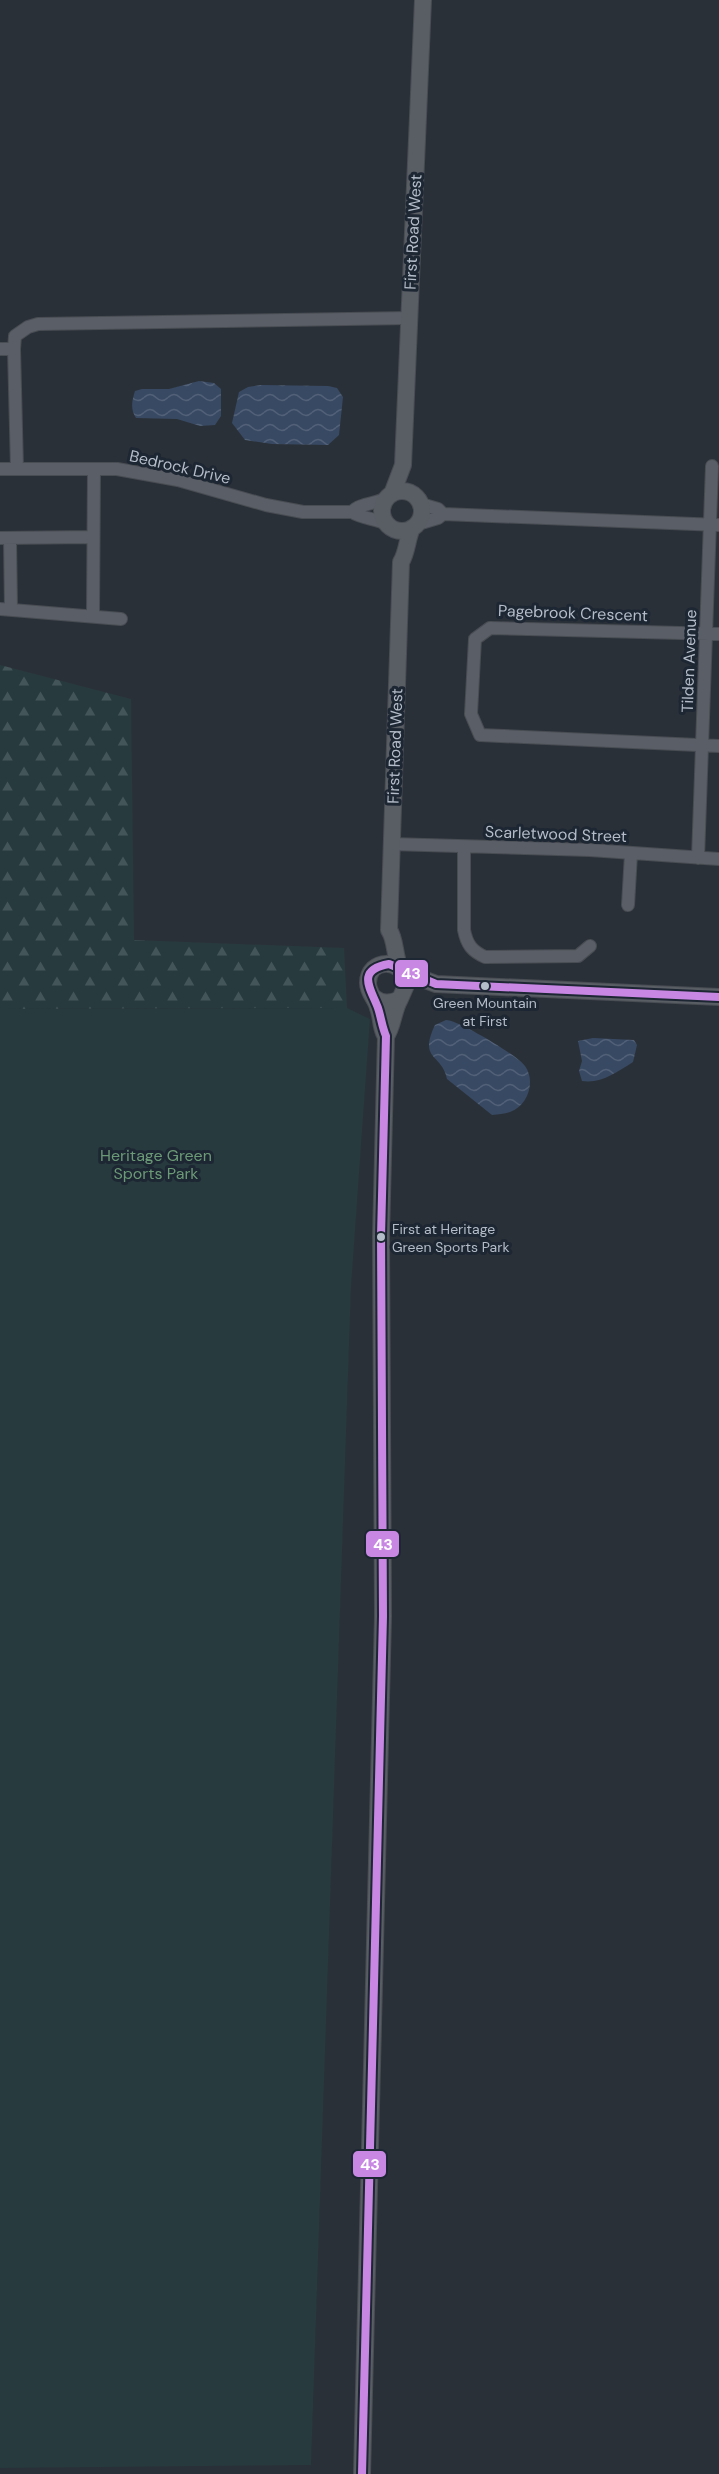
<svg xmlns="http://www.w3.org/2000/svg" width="719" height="2474" viewBox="0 0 719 2474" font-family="'DM Sans',sans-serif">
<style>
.forest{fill:url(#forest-firs)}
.green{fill:#273a3e}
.water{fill:url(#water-waves)}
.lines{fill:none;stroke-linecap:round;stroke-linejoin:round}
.street-casing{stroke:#484c53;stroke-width:14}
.secondary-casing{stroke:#484c53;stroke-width:18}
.street{stroke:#5a5e66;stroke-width:12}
.secondary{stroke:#595d64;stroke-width:16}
.bus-1-casing{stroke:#1d2633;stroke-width:12}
.bus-1{stroke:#c787e3;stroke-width:8}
.bus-dot{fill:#b4bcc9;stroke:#1d2633;stroke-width:2}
.labels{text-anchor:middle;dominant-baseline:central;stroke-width:6;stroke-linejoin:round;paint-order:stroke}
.bus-label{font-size:14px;fill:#b4bcc9;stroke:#1d2633}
.street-label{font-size:16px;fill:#b4bcc9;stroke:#1d2633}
.park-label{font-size:16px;fill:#6b9a76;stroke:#1d2633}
.line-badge{stroke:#1d2633;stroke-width:2}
.badge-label{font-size:16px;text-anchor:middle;font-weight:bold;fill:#fff}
</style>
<defs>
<pattern id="forest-firs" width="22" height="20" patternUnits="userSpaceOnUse" patternTransform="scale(1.5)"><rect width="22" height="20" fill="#273a3e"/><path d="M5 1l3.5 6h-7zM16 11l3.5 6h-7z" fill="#445559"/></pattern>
<pattern id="water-waves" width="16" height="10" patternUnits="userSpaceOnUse" patternTransform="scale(1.5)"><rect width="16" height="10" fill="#384963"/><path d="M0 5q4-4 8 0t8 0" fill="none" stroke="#526178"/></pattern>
</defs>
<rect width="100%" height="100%" fill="#2a3038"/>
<path class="forest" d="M0 665 131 699 134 940 344 948 347 1008 0 1009Z"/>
<path class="green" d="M347 1008 370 1019 351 1287 311 2465 0 2468V1009Z"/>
<path class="water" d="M199 381 214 383 221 389V416L215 425 200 426 177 419 136 418C130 408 132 401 135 391L142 389H169Z
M261 385 328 386 337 388 343 397 339 435 328 445 272 444 245 440 232 423 239 392 248 387Z
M446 1020C458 1020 517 1055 525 1066 536 1081 528 1106 510 1112 504 1114 498 1114 492 1115L447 1079C442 1053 418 1061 435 1025Z
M593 1038 634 1040 637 1045 633 1062C617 1072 601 1084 582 1081L579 1071 582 1061 578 1041Z"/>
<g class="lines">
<g class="street-casing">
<path id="street" d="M0 349H14
M0 469H117L178 480 266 505 303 512H352C360 518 377 519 387 524
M17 469 14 349 15 336 28 327 38 324 409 318
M421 504 438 509 443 514 719 525
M352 512C360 503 376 504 387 498
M418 524 438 518 443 514
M0 538 93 537
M10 539 11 610
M0 609 121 619
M93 616 94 470
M719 634 490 628 475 639 471 714 480 735 719 746
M391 844 590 850 719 859
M464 847V930C467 945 472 951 485 957L578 956 590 946
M698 858 712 466
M628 905 631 854"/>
</g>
<g class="secondary-casing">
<path id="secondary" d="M382 511a20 20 0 1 1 40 0a20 20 0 1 1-40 0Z
M392 494 403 465 423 0
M400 968C394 955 396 940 389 930L401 562C407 553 407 539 412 528
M404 972 436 984 719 997
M373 997C382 1004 390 1004 400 999L407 983C403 957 368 958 368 983 368 993 376 999 378 1008 382 1018 380 1026 385 1035
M362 2474 383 1616 381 1236 386 1036C393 1027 393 1011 400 999"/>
</g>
<use href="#street" class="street"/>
<use href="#secondary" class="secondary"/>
<g class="bus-1-casing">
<path id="bus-1" d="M362 2474 383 1616 381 1236 386 1036C382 1027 381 1017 378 1008 371 989 355 970 389 964L436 984 719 997"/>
</g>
<use href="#bus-1" class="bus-1"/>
</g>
<g class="bus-dot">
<circle cx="485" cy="986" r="5"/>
<circle cx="381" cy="1237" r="5"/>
</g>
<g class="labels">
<g class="bus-label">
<text x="485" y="1003">Green Mountain<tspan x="485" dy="18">at First</tspan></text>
<text x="392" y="1229" text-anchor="start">First at Heritage<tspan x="392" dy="18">Green Sports Park</tspan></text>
</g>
<g class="street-label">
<text transform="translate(413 232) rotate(-87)">First Road West</text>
<text transform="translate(180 467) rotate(13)">Bedrock Drive</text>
<text transform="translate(573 613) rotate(2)">Pagebrook Crescent</text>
<text transform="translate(689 661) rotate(-88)">Tilden Avenue</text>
<text transform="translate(395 746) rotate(-88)">First Road West</text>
<text transform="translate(556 834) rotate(2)">Scarletwood Street</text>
</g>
<g class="park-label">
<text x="156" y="1155">Heritage Green<tspan x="156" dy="18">Sports Park</tspan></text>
</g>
</g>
<g class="line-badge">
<rect x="394" y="959" width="35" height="29" rx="6" fill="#c787e3"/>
<rect x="365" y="1530" width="35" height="28" rx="6" fill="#c787e3"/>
<rect x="352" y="2150" width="35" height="28" rx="6" fill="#c787e3"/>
</g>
<g class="badge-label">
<text x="411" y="979">43</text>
<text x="383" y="1550">43</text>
<text x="370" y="2170">43</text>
</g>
</svg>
